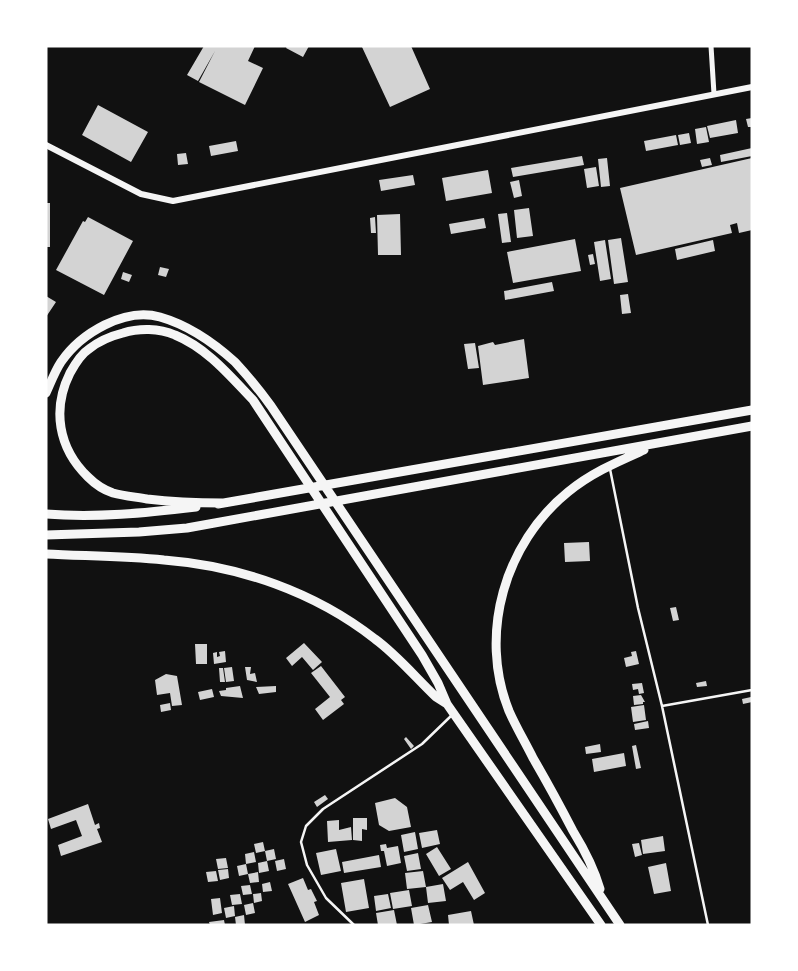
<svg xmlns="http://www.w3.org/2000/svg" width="798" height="971" viewBox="0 0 798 971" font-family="'Roboto Condensed',sans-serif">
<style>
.building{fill:#d3d3d3}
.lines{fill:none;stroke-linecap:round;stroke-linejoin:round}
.service{stroke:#f5f5f5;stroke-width:2.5}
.minor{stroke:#f5f5f5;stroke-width:5}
.tertiary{stroke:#f5f5f5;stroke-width:6}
.trunk{stroke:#f5f5f5;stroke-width:9}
</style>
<rect width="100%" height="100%" fill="#111"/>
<path class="building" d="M204 46H255L248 61 263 68 245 105 199 82 215 51 198 81 187 75Z
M287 46H309L303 57 286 48Z
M365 46H411L430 89 390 107 362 47Z
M98 105 148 132 131 162 82 135Z
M752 118V127H748L746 119Z
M736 120 738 133 710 138 707 126Z
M706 127 709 142 697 144 695 129Z
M689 133 691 143 680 145 678 135Z
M676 135 678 145 646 151 644 141Z
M236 141 238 151 211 156 209 146Z
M752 148V156L721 162 720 155Z
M186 153 188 164 178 165 177 154Z
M582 156 584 165 513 177 511 168Z
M607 158 610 186 601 187 598 159Z
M710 158 712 165 702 167 700 160Z
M752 158V230L739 233 737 223 730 225 732 233 636 255 620 188Z
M596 167 599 186 587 188 584 169Z
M488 170 492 193 446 201 442 178Z
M413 175 415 185 381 191 379 180Z
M519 180 522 196 514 198 510 182Z
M46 203H50V247H46Z
M529 208 533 236 517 238 514 210Z
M507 213 511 242 502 243 498 214Z
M400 214 401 255H378L377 215Z
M88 217 133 241 104 295 56 270 83 221 85 222Z
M375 217 376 233H371L370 218Z
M484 218 486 228 451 234 449 224Z
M621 238 628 282 614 284 608 240Z
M575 239 581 271 513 283 507 252Z
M605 240 611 279 600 281 594 242Z
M713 240 715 251 677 260 675 249Z
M593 254 595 264 590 265 588 255Z
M160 267 169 269 166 277 158 275Z
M123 272 132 275 129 282 121 279Z
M552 282 554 291 505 300 504 291Z
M628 294 631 313 622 314 620 295Z
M46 296 56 302 46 317Z
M524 339 529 378 483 385 478 346 493 342 495 345Z
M475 343 479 368 468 369 464 344Z
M589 542 590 561 565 562 564 543Z
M676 607 679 620 673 621 670 608Z
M304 643 322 662 313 670 302 657 292 666 286 658Z
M195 644H207V664H196Z
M225 651 226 662 214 664 213 653 217 652V657L220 656 219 652Z
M636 651 639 664 626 667 624 658 632 656 631 652Z
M321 666 345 697 341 700 344 704 323 720 315 709 330 697 311 673Z
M232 667 234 681 226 682 224 668Z
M245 667H251L250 674 255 673 257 682 247 680Z
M219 668H223L225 682H220Z
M166 674 177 676 182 705 172 706 170 693 157 695 155 680Z
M706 681 707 686 697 687 696 683Z
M642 683 644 693 639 694 638 689 633 690 632 684Z
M240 686 243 698 221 696 219 691 226 690V688Z
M276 686V692L259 694 256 687Z
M212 689 214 697 200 700 198 692Z
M641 695 645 702H643V704L634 705 633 696Z
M751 697 752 702 743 704 742 699Z
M170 703 171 710 161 712 160 705Z
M644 705 646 720 633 722 631 707Z
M648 721 649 728 635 730 634 724Z
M406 737 414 746 411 749 404 739Z
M600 744 601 752 586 754 585 747Z
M636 745 641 768 636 769 632 746Z
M624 753 626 766 594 772 592 759Z
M325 795 328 799 317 807 314 802Z
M395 798 407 807 411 827 389 831 379 825 375 803Z
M88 804 95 825 99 823 100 828 97 829 102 842 61 856 58 845 82 836 76 820 51 829 48 819Z
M353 818H367V830L362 829V841L353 840Z
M339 820V830L351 827 352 840 328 842 327 821Z
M437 830 440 844 422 848 419 833Z
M415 832 418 849 404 852 401 835Z
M663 836 665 851 643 854 641 840Z
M263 842 265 851 256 853 254 844Z
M639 843 642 855 635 857 632 844Z
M386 844 387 848 398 846 401 863 387 866 384 851H381L380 845Z
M437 847 451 869 439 876 426 854Z
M274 849 276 859 267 861 265 851Z
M336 849 341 871 321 875 316 853Z
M254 852 256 862 246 864 245 854Z
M418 853 421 869 407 871 404 856Z
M379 855 381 867 344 873 342 862Z
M226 858 228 868 218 869 216 859Z
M284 859 286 869 277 871 275 861Z
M267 861 269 871 259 873 258 863Z
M468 862 485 893 474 900 463 882 450 890 442 878Z
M666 863 671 891 654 894 648 867Z
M246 864 248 874 239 876 237 866Z
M228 869 229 878 220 880 218 870Z
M216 871 218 881 208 882 206 872Z
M423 871 426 887 407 889 405 873Z
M258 872 259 882 250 883 248 874Z
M303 878 308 890 311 889 317 901 314 902 319 915 305 922 288 884Z
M364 879 369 908 346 912 341 883Z
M270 882 272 891 263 892 262 884Z
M443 884 446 901 428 903 426 887Z
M250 885 252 894 243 895 241 886Z
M409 890 412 906 393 909 390 893Z
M261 893 262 901 254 903 253 894Z
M240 894 242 904 232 905 230 895Z
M388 894 391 908 376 911 374 896Z
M220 898 222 913 213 915 211 899Z
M253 903 255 913 246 915 244 905Z
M428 905 432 922 414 925 411 908Z
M234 906 235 916 226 918 224 908Z
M394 910 397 925H378L376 913Z
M471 911 474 925H449L448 915Z
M244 915 245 925H236L235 917Z
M224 920 225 925H210L209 922Z"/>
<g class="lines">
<path class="service" d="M610 469 638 608 662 706 708 925
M662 706 752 690
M354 925 326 898 307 865 301 842 306 826 323 809 422 744 452 715"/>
<path class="minor" d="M711 46 714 94"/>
<path class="tertiary" d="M46 145 141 194 173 201 752 87"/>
<path class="trunk" d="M46 393C51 382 55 371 61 362 81 333 125 307 160 317 188 325 214 343 235 362 248 376 260 391 271 406L620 925
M223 503C197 503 172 502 147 499 136 497 124 496 113 493 104 490 94 483 88 477 58 448 52 409 70 373 75 364 81 354 89 349 99 341 111 336 123 333 139 328 159 328 175 335 207 348 230 376 253 400L422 655 438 683 447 704 601 925
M218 504 752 410
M46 514C96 518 146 513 196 507
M46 535 139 532 187 528 752 426
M46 554C85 556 125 556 164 560 240 566 315 592 375 639 397 655 416 678 436 697L447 704
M600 889C594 868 584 849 573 831 560 806 547 782 533 758 525 742 516 727 509 711 478 634 505 543 568 492 591 473 617 462 644 450"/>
</g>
<rect width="798" height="971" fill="none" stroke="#ffffff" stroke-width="95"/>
</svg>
